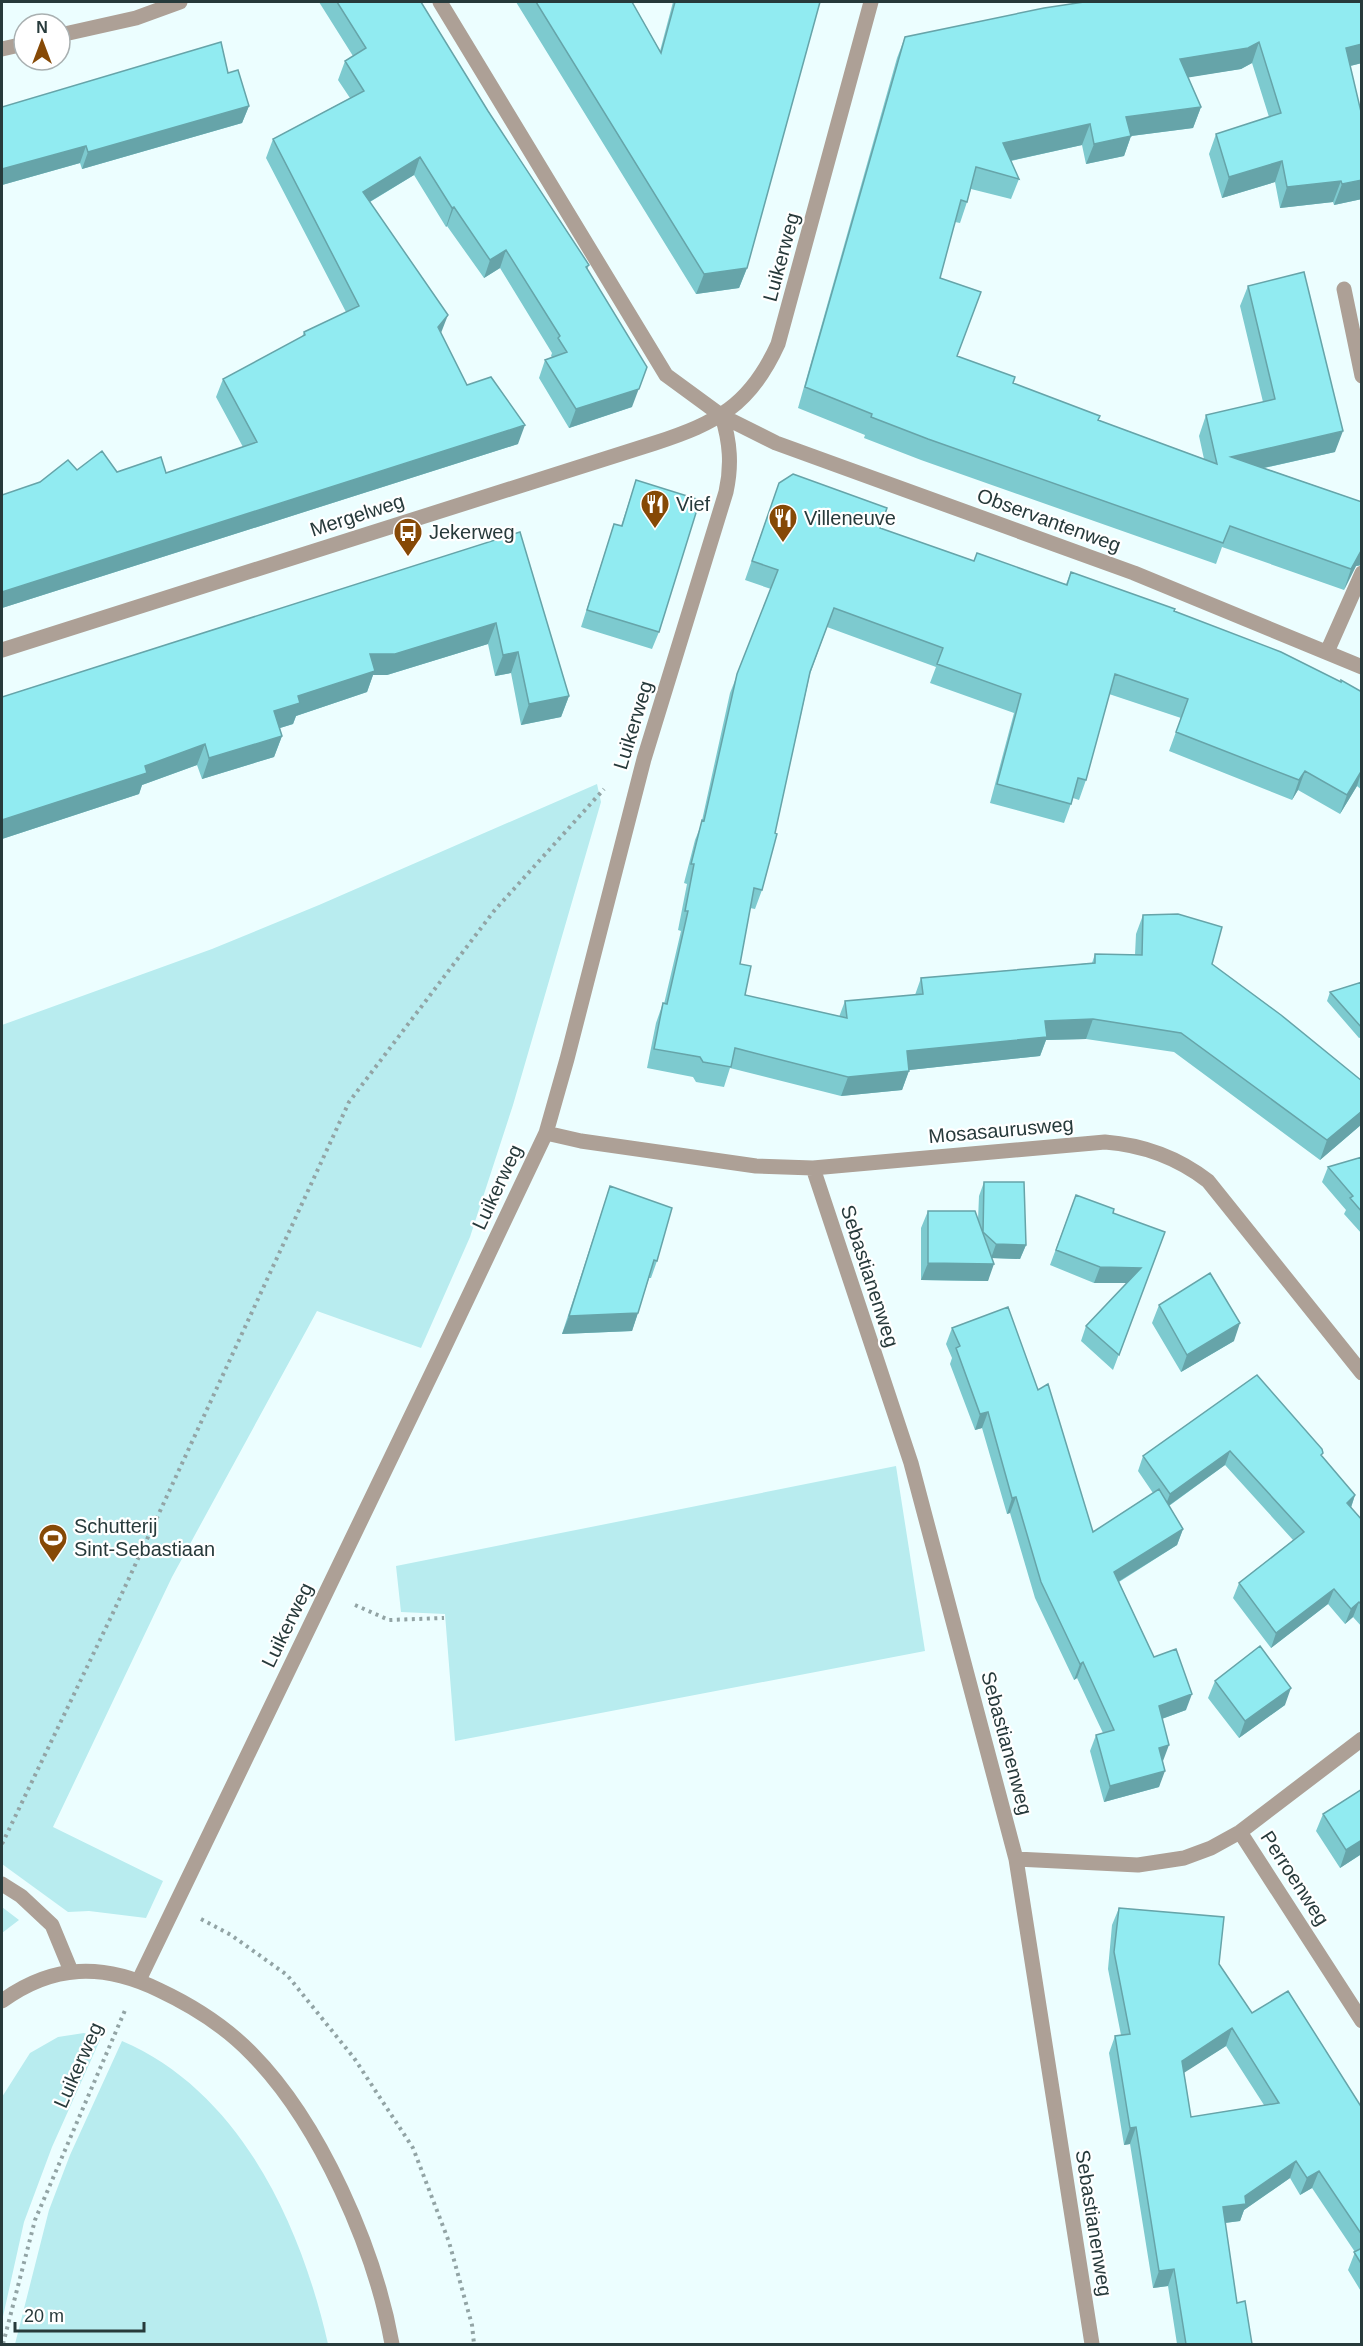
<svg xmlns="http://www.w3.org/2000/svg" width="1363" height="2346" viewBox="0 0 1363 2346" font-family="Helvetica,sans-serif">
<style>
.green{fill:#b8ecef}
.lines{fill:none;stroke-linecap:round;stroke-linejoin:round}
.path{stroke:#92a4a5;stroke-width:4;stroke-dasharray:3 4.5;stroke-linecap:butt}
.service{stroke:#ada096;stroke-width:15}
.minor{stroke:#ada096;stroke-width:15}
.wall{fill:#7dcacf;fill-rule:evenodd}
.shaded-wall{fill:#66a4a9}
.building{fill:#91ebf1;stroke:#66a4a9;stroke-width:1.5;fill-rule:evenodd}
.labels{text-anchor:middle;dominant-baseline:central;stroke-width:4.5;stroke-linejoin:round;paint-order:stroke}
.street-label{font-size:20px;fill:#273a3b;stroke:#fff}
.poi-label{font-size:20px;fill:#273a3b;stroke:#fff;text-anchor:start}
</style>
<rect width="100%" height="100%" fill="#ecfeff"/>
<path class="green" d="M597 784 601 802 513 1105 470 1237 421 1348 317 1311 172 1577 53 1827 163 1881 146 1918 89 1911 68 1912 2 1864V1025L212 949 319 905Z
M896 1466 925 1651 455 1741 445 1614 401 1612 396 1566Z
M2 1907 19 1920 2 1933Z
M84 2033 100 2040 52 2147 24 2222 2 2321V2097L30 2053 58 2037Z
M122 2041C241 2092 301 2225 328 2344H15L49 2210 70 2155Z"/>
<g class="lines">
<path class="path" d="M355 1605 389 1620 444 1618
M2 1844 112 1615 349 1102 494 911 604 789
M201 1919 231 1935 287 1975 354 2058 413 2148 449 2242 472 2325 474 2344
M3 2344 35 2220 126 2008"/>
<path class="service" d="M2 1884 21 1896 52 1925 71 1971"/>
<path class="minor" d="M440 2 666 375 722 416 776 443 1134 573 1362 667
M60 35 136 18 180 2
M2 49 24 44
M1344 289 1362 376
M2 650 655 443C716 423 750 406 778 344L871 2
M1327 652 1362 573
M546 1133 581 1141 756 1166 813 1168 1105 1142C1144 1145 1177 1157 1208 1181L1362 1373
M813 1168 911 1463 1016 1859 1092 2344
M1240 1832 1362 2021
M1016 1859 1138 1865 1184 1858 1211 1848 1240 1832 1362 1739
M139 1980 443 1350 546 1133 567 1059 644 759 726 492C732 465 730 442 722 416
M2 2001C53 1964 103 1963 159 1990 193 2006 226 2027 252 2054 320 2123 375 2249 392 2344"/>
</g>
<path class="wall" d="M319 2H421L488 111 589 265 587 270 632 407 569 428 539 378 545 360 552 357 551 356 552 353 500 268 484 278 447 226 446 227 414 175 370 202 441 333 467 385 518 444 2 608V495L77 470 117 472 166 473 243 447 216 397 223 379 302 337 304 332 346 312 266 158 273 139 350 98 338 80 345 61 353 56Z
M516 2H632L660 51 673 2H820L747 268 739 288 696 294Z
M1362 2V63L1350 66 1362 116V199L1334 205 1333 202 1280 208 1275 182 1222 198 1209 154 1216 134 1269 117 1252 63 1241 69 1188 77 1201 107 1193 128 1131 136 1124 156 1086 164 1082 145 1011 161 1019 179 1011 199 971 189 967 202 960 223 955 222 940 278 957 356 1013 383 1098 420 1204 459 1199 436 1206 415 1263 402 1240 306 1248 286 1335 452 1264 468 1362 502V565L1356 566 1344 590 1222 547 1216 564 921 460 864 438 865 435 798 408 897 58 905 37Z
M228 73 249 106 242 123 82 169 80 163 2 185V107Z
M636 480 659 632 652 649 581 627 614 524 621 526Z
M779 483 880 528 974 561 1066 584 1071 572 1174 611 1362 692V790L1357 786 1340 814 1298 790 1292 800 1169 751 1181 718 1109 694 1086 780 1079 800 1073 798 1064 823 990 803 1014 713 930 683 936 667 827 627 810 674 762 890 755 909 750 908 740 964 745 995 839 1017 845 1001 915 995 921 978 1092 963 1095 954 1135 955 1136 934 1143 915 1212 964 1362 1081V1124L1320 1160 1174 1052 1086 1039 1046 1040 1040 1056 909 1070 902 1090 841 1096 730 1068 724 1087 696 1082 693 1077 647 1068 656 1023 663 1003 664 1004 681 931 678 930 687 884 684 883 695 840 701 825 730 693 771 589 745 580Z
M520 532 569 696 561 717 521 725 511 673 495 676 488 644 387 675H373L367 692 296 716 293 724 280 728 282 736 274 757 202 779 197 765 142 785 139 794 2 839V697Z
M1362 982V1037L1359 1038 1327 1001 1330 992Z
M1362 1157V1234L1344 1214 1346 1210 1322 1182 1328 1167Z
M984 1182 1026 1245 1020 1259 992 1258 988 1281 921 1280V1228L928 1211 978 1220 979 1196Z
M610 1186 657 1261 651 1278H649L632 1331 562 1334Z
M1076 1195 1113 1213 1165 1232 1113 1370 1081 1341 1086 1326 1127 1283H1094L1050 1265Z
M1159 1305 1234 1341 1181 1372 1152 1323Z
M952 1328 1038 1390 1093 1532 1153 1493 1138 1471 1143 1456 1257 1375 1322 1456 1355 1495 1351 1508 1362 1520V1627L1353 1617 1345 1624 1328 1604 1271 1648 1233 1598 1239 1583 1293 1540 1225 1465 1169 1506 1183 1529 1177 1545 1119 1582 1154 1657 1186 1710 1162 1719 1163 1761 1159 1787 1104 1802 1090 1751 1096 1735 1103 1733 1077 1678 1074 1680 1035 1598 1010 1513 1007 1514 982 1428 975 1430 950 1364 952 1358 946 1344Z
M1215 1681 1285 1705 1239 1738 1208 1698Z
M1362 1789V1858L1360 1855 1340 1868 1316 1831 1323 1814Z
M1119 1908 1219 1964 1252 2013 1362 2108V2293L1348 2270 1355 2252 1312 2188 1300 2195 1290 2178 1244 2210 1240 2221 1225 2223 1237 2303 1252 2344H1177L1168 2286 1153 2288 1130 2144 1124 2145 1109 2053 1115 2036 1121 2035 1108 1969 1112 1925ZM1226 2046 1264 2105 1191 2117 1184 2072Z"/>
<path class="shaded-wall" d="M1259 42 1252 63 1241 69 1173 80 1180 59Z
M1362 44V63L1338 69 1346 48Z
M249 106 242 123 82 169 88 152Z
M1201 107 1193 128 1131 136 1124 156 1086 164 1094 144 1126 117Z
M1090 124 1082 145 995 164 1003 143Z
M86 146 80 163 2 185V169Z
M420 157 414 175 356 210 363 192Z
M1282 161 1275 182 1222 198 1229 177Z
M1362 180V199L1334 205 1342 184Z
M1341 181 1333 202 1280 208 1287 187Z
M454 207 447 226 446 227 452 208Z
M506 250 500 268 484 278 490 260Z
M747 268 739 288 696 294 704 274Z
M448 315 441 333 438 327Z
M647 367 632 407 569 428 576 409Z
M525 425 518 444 2 608V592Z
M1343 431 1335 452 1223 477 1231 457Z
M1362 549V565L1356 566 1344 590 1351 569Z
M496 623 488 644 387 675H373L367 692 296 716 293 724 267 732 274 711 370 654Z
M518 652 511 673 495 676 503 655Z
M569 696 561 717 521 725 529 704Z
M282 736 274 757 202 779 209 758Z
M205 744 197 765 142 785 139 794 2 839V820L145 766Z
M1362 770 1357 786 1340 814 1347 795Z
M1305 771 1298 790 1292 800 1299 780Z
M1093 1019 1086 1039 1046 1040 1040 1056 900 1071 907 1051 1045 1021Z
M909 1071 902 1090 841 1096 848 1077Z
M1362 1111V1124L1320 1160 1327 1140Z
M996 1244 1026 1245 1020 1259 991 1258Z
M928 1263 994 1264 988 1281 921 1280Z
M1100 1267 1141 1268 1135 1283H1094Z
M638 1313 632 1331 562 1334 569 1316Z
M1240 1323 1234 1341 1181 1372 1187 1355Z
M988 1412 982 1428 975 1430 980 1414Z
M1230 1451 1225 1465 1164 1509 1170 1494Z
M1355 1495 1350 1510 1347 1503Z
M1016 1497 1010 1513 1007 1514 1012 1498Z
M1183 1529 1177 1545 1108 1588 1114 1572Z
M1334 1589 1328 1604 1271 1648 1276 1633Z
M1359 1602 1353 1617 1345 1624 1351 1609Z
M1083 1662 1077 1678 1074 1680 1080 1664Z
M1291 1688 1285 1705 1239 1738 1245 1721Z
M1192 1694 1186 1710 1153 1722 1159 1706Z
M1169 1745 1163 1761 1153 1763 1159 1748Z
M1165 1771 1159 1787 1104 1802 1110 1786Z
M1362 1840V1849L1360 1855 1340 1868 1346 1850Z
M1232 2028 1226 2046 1176 2078 1182 2061Z
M1136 2127 1130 2144 1124 2145 1130 2128Z
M1296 2161 1290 2178 1244 2210 1240 2221 1216 2224 1223 2207 1245 2196Z
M1319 2171 1312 2188 1300 2195 1307 2178Z
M1174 2269 1168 2286 1153 2288 1159 2271Z"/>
<path class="building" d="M337 2H421L488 111 589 265 586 267 647 367 639 389 576 409 545 360 567 352 558 338 560 336 506 250 490 260 454 207 452 208 420 157 363 192 448 315 438 327 467 385 491 377 525 425 2 592V495L40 482 68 460 77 470 102 451 117 472 161 457 166 473 257 442 223 379 305 335 304 332 359 306 273 139 364 91 345 61 366 48Z
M536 2H632L661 53 675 2H820L747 268 704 274Z
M1084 2H1362V44L1346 48 1362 116V180L1342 184 1341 181 1287 187 1282 161 1229 177 1216 134 1281 113 1259 42 1248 48 1180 59 1201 107 1126 117 1131 136 1094 144 1090 124 1003 143 1019 179 976 167 967 202 961 200 940 278 981 292 957 356 1015 377 1013 383 1100 416 1098 420 1217 464 1206 415 1275 399 1248 286 1304 272 1343 431 1231 457 1362 502V549L1351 569 1230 526 1223 543 928 439 871 417 872 414 805 387 905 37 1044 8Z
M221 42 228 73 238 70 249 106 88 152 86 146 2 169V107Z
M793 474 887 508 880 528 974 561 977 553 1067 585 1071 572 1175 609 1174 611 1281 652 1341 682V680L1362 692V770L1347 795 1305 771 1299 780 1176 732 1188 699 1115 674 1086 780 1078 778 1071 804 997 784 1021 694 937 664 943 648 834 608 810 672 775 833 777 834 762 890 754 888 740 964 751 966 745 995 847 1018 845 1001 923 994 921 978 1095 963V954L1142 955 1143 915 1178 914 1222 927 1212 964 1281 1015 1362 1081V1111L1327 1140 1181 1033 1093 1019 1045 1021 1047 1037 907 1051 909 1071 848 1077 735 1048 731 1067 703 1062 700 1057 654 1049 663 1003 667 1004 688 911H685L694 864H691L702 820 704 821 737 674 778 570 752 561 779 483Z
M636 480 700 500 659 632 587 610 614 524 622 526Z
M520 532 569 696 529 704 518 652 503 655 496 623 395 654H370L375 671 298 696 300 703 274 711 282 736 209 758 205 744 145 766 147 773 2 820V697Z
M1362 982V1028L1330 992Z
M1362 1157V1212L1350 1198 1353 1196 1328 1167Z
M984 1182H1024L1026 1245 996 1244 983 1232Z
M610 1186 672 1208 657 1261 654 1260 638 1313 569 1316Z
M1076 1195 1114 1209 1113 1213 1165 1232 1119 1355 1086 1326 1141 1268 1100 1267 1056 1250Z
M928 1211H975L994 1264 928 1263Z
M1210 1273 1240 1323 1187 1355 1159 1305Z
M1008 1307 1038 1390 1048 1384 1093 1532 1159 1489 1183 1529 1114 1572 1154 1657 1176 1649 1192 1694 1159 1706 1169 1745 1159 1748 1165 1771 1110 1786 1096 1735 1114 1730 1083 1662 1080 1664 1041 1582 1016 1497 1012 1498 988 1412 980 1414 956 1348 960 1346 952 1328Z
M1257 1375 1322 1449 1323 1453 1321 1455 1355 1495 1347 1503 1362 1520V1605L1359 1602 1351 1609 1334 1589 1276 1633 1239 1583 1304 1532 1230 1451 1170 1494 1143 1456Z
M1260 1646 1291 1688 1245 1721 1215 1681Z
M1362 1789V1840L1346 1850 1323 1814Z
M1119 1908 1224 1917 1219 1964 1252 2013 1288 1991 1362 2108V2235L1319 2171 1307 2178 1296 2161 1245 2196 1246 2204 1223 2207 1237 2303 1245 2301 1252 2344H1186L1174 2269 1159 2271 1136 2127 1130 2128 1115 2036 1130 2034 1114 1952ZM1232 2028 1279 2103 1191 2117 1182 2061Z
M1362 2248V2265L1354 2252Z"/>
<defs>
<g id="restaurant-pin" transform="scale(1.5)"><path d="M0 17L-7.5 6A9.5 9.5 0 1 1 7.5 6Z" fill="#864906" stroke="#fff"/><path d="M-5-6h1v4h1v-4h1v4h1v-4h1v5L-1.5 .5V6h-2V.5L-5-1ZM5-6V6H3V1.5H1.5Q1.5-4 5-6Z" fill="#fff"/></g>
<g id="bus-pin" transform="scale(1.5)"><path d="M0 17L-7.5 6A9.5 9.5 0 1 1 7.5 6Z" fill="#864906" stroke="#fff"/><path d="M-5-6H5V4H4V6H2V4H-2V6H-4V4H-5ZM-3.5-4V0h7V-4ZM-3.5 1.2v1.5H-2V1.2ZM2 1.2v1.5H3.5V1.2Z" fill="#fff"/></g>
<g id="stadium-pin" transform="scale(1.5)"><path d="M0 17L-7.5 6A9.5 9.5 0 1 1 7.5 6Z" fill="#864906" stroke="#fff"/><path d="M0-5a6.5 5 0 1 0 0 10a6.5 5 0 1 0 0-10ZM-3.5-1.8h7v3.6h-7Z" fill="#fff"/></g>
</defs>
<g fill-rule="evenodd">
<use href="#restaurant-pin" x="655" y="504"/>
<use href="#restaurant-pin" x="783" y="518"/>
<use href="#bus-pin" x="408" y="532"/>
<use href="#stadium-pin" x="53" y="1538"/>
</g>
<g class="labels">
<g class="street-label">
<text transform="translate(781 257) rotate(-75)">Luikerweg</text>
<text transform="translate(357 515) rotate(-18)">Mergelweg</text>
<text transform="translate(1049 520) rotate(20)">Observantenweg</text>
<text transform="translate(633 725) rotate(-73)">Luikerweg</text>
<text transform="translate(1001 1130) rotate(-5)">Mosasaurusweg</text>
<text transform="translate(497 1187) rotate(-65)">Luikerweg</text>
<text transform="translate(870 1276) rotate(72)">Sebastianenweg</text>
<text transform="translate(287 1625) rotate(-64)">Luikerweg</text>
<text transform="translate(1007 1743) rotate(75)">Sebastianenweg</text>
<text transform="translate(1295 1878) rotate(57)">Perroenweg</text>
<text transform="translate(78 2065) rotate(-66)">Luikerweg</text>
<text transform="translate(1094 2223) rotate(81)">Sebastianenweg</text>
</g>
<g class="poi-label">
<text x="676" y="504">Vief</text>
<text x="804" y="518">Villeneuve</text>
<text x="429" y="532">Jekerweg</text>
<text x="74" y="1526">Schutterij<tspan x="74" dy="23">Sint-Sebastiaan</tspan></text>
</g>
</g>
<rect width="1363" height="2346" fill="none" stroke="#273a3b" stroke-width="6"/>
<g transform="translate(42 42)"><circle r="28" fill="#ffffff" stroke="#a9b0b1" stroke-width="1.5"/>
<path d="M0-4.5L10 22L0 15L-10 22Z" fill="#864906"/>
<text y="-9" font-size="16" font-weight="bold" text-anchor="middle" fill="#273a3b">N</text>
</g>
<path d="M15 2322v9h129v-9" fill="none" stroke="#273a3b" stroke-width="3"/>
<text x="24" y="2322" font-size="18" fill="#273a3b" stroke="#ffffff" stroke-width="4.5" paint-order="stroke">20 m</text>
</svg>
